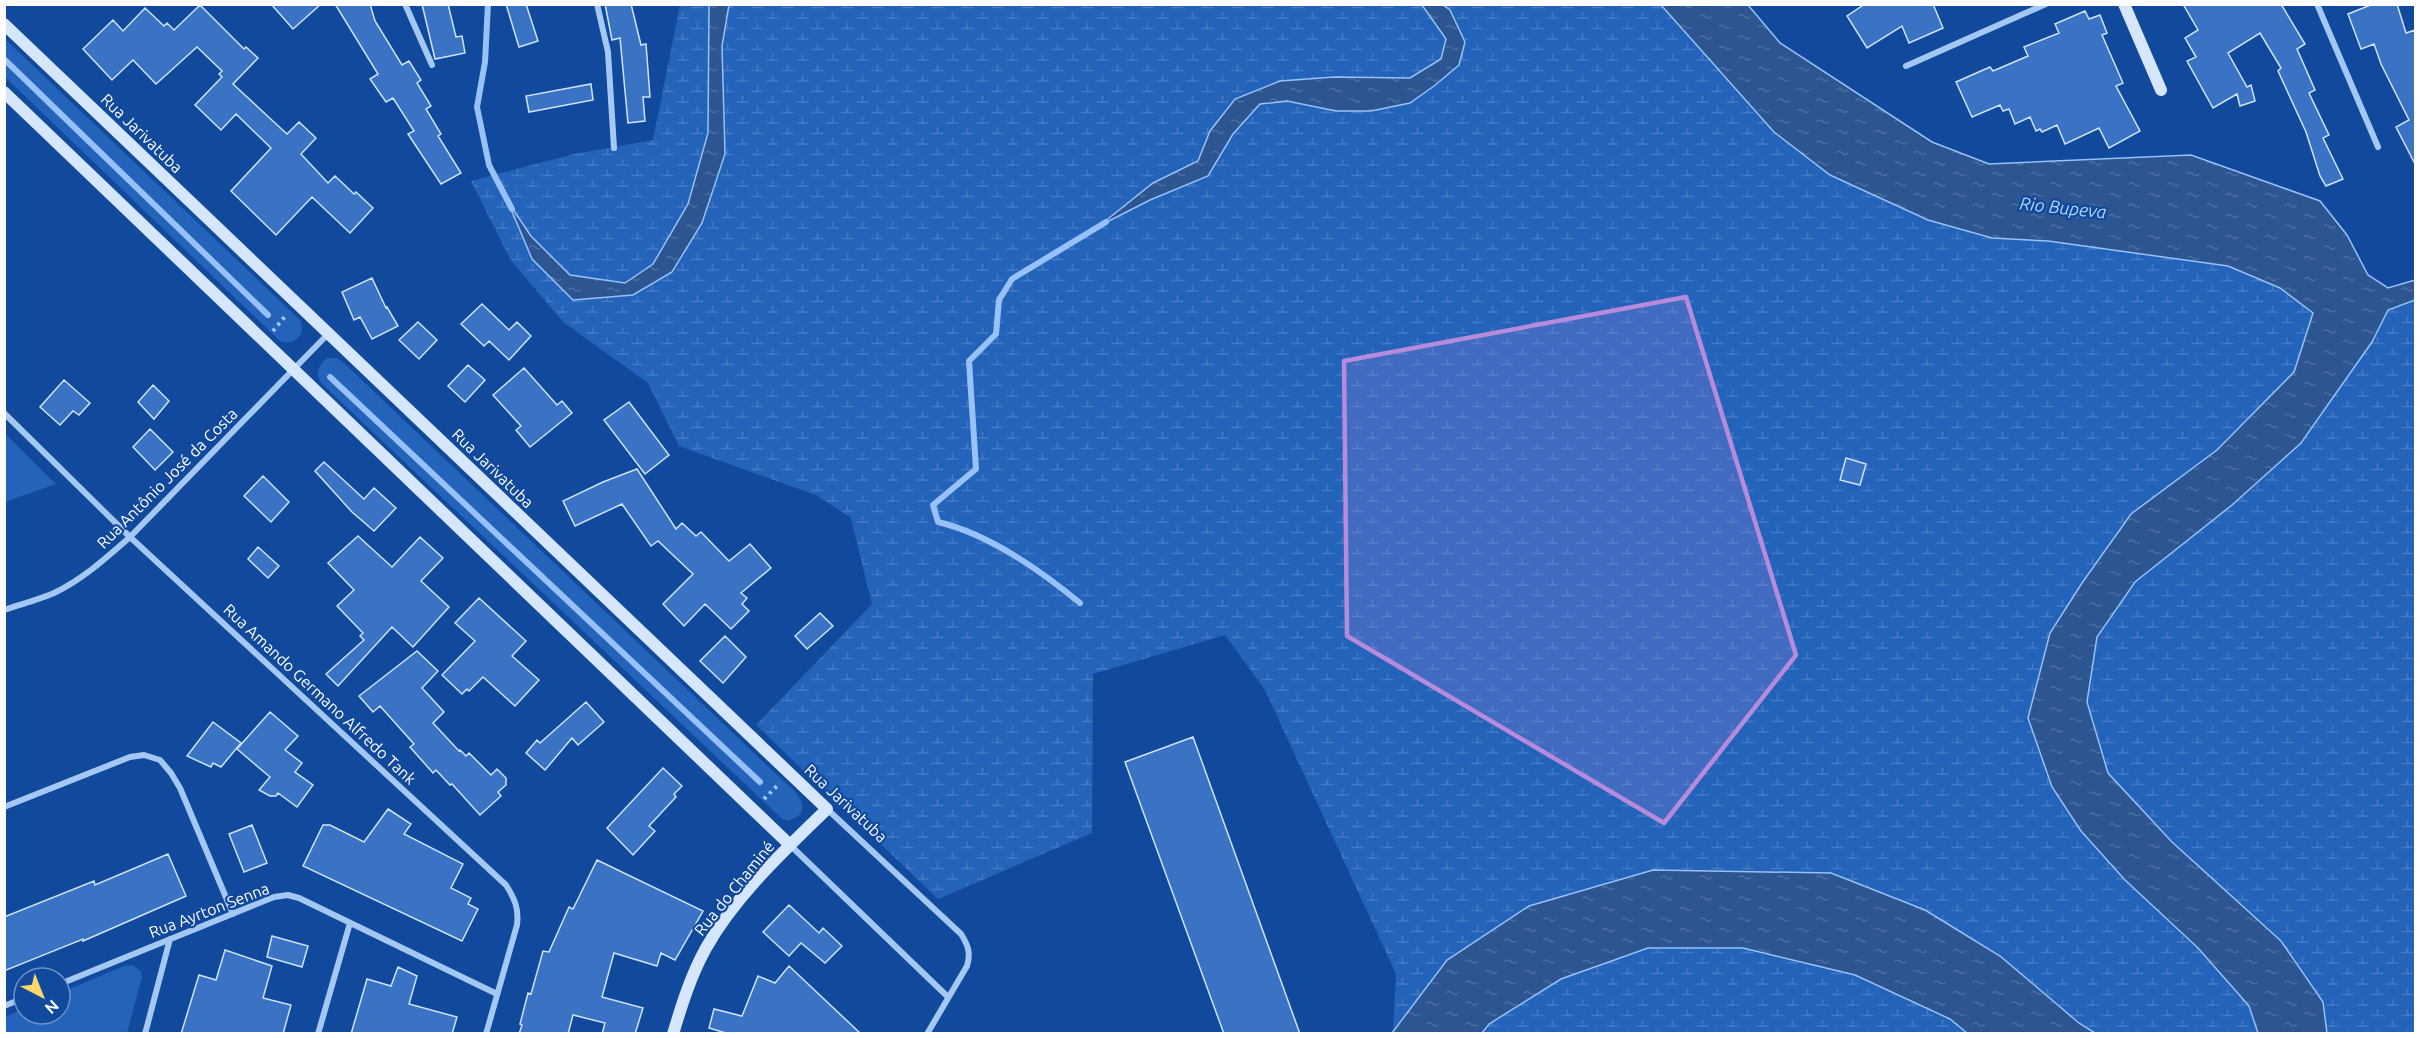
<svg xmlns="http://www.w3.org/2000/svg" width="2420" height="1038" viewBox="0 0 2420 1038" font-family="Ubuntu,sans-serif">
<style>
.grass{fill:#2363ba}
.wetland{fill:url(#wetland-marsh)}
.water{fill:url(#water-ripples);stroke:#97c1f8;stroke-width:1.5}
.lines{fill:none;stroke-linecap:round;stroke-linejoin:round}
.stream{stroke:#97c1f8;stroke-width:6}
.building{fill:#3a73c3;stroke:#cee2fe;stroke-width:1.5}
.path{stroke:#a5c7f4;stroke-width:4;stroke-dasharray:3 4.5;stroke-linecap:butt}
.street{stroke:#a5c7f4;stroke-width:6}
.secondary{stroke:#d5e6fd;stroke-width:12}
.marked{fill:#b68bdc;fill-opacity:0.2;stroke:#b68bdc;stroke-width:4.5;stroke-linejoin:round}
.labels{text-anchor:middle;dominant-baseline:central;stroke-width:4.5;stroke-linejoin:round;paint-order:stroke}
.street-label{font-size:16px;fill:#fff;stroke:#114a9c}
.water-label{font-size:18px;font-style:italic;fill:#b2d1fb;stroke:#114a9c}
</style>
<defs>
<pattern id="wetland-marsh" width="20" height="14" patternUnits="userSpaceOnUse" patternTransform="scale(1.5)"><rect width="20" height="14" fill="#2363ba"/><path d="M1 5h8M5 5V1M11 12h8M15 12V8" fill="none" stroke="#447ac4"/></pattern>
<pattern id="water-ripples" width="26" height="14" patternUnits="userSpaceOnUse" patternTransform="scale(1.5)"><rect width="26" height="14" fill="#2c5592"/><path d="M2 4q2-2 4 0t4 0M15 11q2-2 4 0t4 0" fill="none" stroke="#4c6ea2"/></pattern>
</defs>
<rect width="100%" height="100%" fill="#114a9c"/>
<path class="grass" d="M4 38 301 321C304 334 299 341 287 343L280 341 5 77Z
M327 358H337L345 364 774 772C786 784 811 799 799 816L788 821 782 819 324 386C314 376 317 367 327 358Z
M5 433 56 484 5 502Z
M132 965 141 971 142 977 127 1033H5V1017L24 1008V1014H60V993L124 966Z"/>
<path class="wetland" d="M1422 4 1446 39 1442 59 1410 78 1334 77 1280 81 1210 131 1198 161 1153 183 1103 224 1150 200 1208 176 1233 134 1260 104 1287 101 1336 111 1410 103 1434 86 1459 65 1450 11 1443 5H1661L1682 28 1992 238 2048 241 2228 266 2280 288 2313 313 2294 372 2217 450 2131 514 2082 583 2050 633 2125 880 2198 948 2249 1006 2258 1033H2095L1925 910 1447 960 1393 1031 1396 974 1265 690 1225 635 1093 674 1092 833 938 899 756 725 872 604 851 518 816 495 679 446 648 383 563 322 510 259 471 181 574 154 653 140 680 5H709L708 133 688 205 653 264 625 283 570 275 531 236 511 206 573 300 633 295 725 154 722 46 729 5Z
M2415 300V1033H2327L2323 1002 2108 773 2087 703 2097 637 2135 582 2232 505 2301 443 2372 342 2388 310Z
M1648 948H1743L1855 975 1950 1019 1967 1033 1482 1034 1489 1024 1561 979Z"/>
<path class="water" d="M709 5H729L722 46 725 154 702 223 672 272 633 295 573 300 532 259 508 202 531 236 570 275 625 283 653 264 688 204 708 133Z
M1422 5H1443L1450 10 1465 42 1459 65 1434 86 1410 103 1371 111H1336L1287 101 1260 104 1233 134 1208 176 1150 200 1099 226 1153 183 1198 161 1210 131 1235 99 1280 81 1334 77 1410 78 1441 59 1446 39Z
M1661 5H1748L1780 43 1932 142 1989 164 2191 155 2320 201 2347 235 2368 275 2388 288 2415 280V300L2388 310 2372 342 2301 443 2232 505 2135 582 2097 637 2087 702 2108 773 2172 842 2281 941 2323 1002 2327 1033H2258L2249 1006 2198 948 2125 880 2081 831 2052 787 2028 718 2050 633 2082 583 2131 514 2217 450 2294 372 2313 313 2280 288 2228 266 2048 241 1992 238 1928 220 1830 175 1774 132Z
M1653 870 1831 873 1925 910 2000 956 2079 1023 2095 1033H1967L1950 1019 1855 975 1743 948H1648L1561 979 1489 1024 1482 1033H1392L1447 960 1529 906Z"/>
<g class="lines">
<path class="stream" d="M488 4 485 62 477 107 489 165 512 209
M4 59 268 315
M330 377 760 782
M1080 603C1040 570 989 534 938 522L933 505 976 469 969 361 996 334 999 300 1012 279 1106 222"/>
</g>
<path class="building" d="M271 4H321L293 29Z
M335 4H370L375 21 402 65 409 61 421 80 417 83 431 106 426 109 441 134 438 136 461 173 441 184 408 134 414 131 393 98 386 102 370 79 378 74Z
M422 4H448L456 37 462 36 465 53 435 59Z
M506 4H526L538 41 519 47Z
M605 4H631L641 45 646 44 650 97H643L645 121 628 123 620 38 612 40Z
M1865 4H1933L1943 28 1909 43 1902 26 1867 48 1847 16Z
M2183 4H2281L2305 44 2297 49 2315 90 2309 93 2329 135 2323 138 2343 179 2326 186 2320 176 2306 132 2278 71 2281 68 2260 33 2228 53 2247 87 2251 85 2255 101 2240 106 2237 94 2213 108 2187 61 2196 57 2185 38 2198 30Z
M2373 4H2397L2406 33 2415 30V164L2396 127 2409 120 2381 64 2374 44 2361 49 2348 14Z
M200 5 244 49 246 47 258 58 233 84 287 134 299 122 316 138 301 154 328 183 335 176 354 194 356 192 373 208 350 233 312 197 276 235 231 191 271 148 236 114 221 130 195 105 222 77 219 74 222 71 197 47 156 84 133 60 112 80 83 49 113 20 123 31 145 8 164 26 167 23 174 30Z
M2085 11 2089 19 2100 15 2107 33 2102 35 2123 83 2116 86 2140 131 2109 148 2099 128 2065 144 2057 125 2042 132 2040 129 2036 131 2030 117 2015 124 2009 109 2003 111 2000 105 1972 117 1956 82 1990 67 1993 71 2028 56 2024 47 2059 33 2055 24Z
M591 84 593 100 529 112 526 96Z
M372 278 386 308 387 307 398 326 372 339 360 317 354 320 342 292Z
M482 304 509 330 517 322 531 336 509 360 489 341 484 346 461 324Z
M418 322 437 340 419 359 399 340Z
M468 365 485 380 465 402 448 386Z
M524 368 557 405 562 401 572 413 530 447 516 430 521 426 493 395Z
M64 380 90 403 79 415 73 411 60 425 40 407Z
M153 385 169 401 154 419 138 402Z
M629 402 669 455 645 474 604 420Z
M150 429 173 452 155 470 133 447Z
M1846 458 1866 464 1860 485 1840 480Z
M324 462 364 499 374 488 396 508 374 531 352 512 315 471Z
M637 469 676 529 682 523 696 536 701 532 729 561 750 544 771 568 741 593 747 598 742 604 749 611 731 629 705 604 684 626 663 604 693 574 658 541 651 546 622 504 575 526 563 501 603 482Z
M263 476 289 502 271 522 244 496Z
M358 536 392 567 420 537 443 558 421 581 449 607 413 647 392 627 338 686 326 674 364 640 360 636 363 633 337 606 354 590 328 563Z
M258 547 279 566 268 578 248 559Z
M479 598 526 641 512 656 539 680 515 706 483 677 469 691 467 689 462 694 442 675 475 641 455 623Z
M820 613 833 626 807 649 795 636Z
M725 636 746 657 723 683 700 661Z
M417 651 438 671 422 688 444 712 433 723 459 751 460 750 466 756 469 753 491 775 497 769 506 778V785L498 792 501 796 480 815 452 784 450 785 436 770 433 773 410 747 414 744 380 706 373 712 359 696Z
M586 702 604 722 578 745 572 738 545 770 526 753 537 740 540 743Z
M270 712 298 736 285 750 302 763 295 772 313 785 297 807 278 793 276 796H270L259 790 270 777 237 749Z
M213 722 241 743 221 767 213 763 211 767 187 756Z
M1193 737 1300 1034H1224L1125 762Z
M663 768 682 786 674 794 676 797 649 826 655 831 633 855 607 828Z
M388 809 411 824 404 834 463 864 451 888 471 898 468 904 478 909 462 941 303 866 323 825H330L364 842Z
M252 825 267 863 244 872 229 834Z
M168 854 186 896 83 941V939L4 971V917L94 881 95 885Z
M597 860 703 911 675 960 661 953 657 966 614 953 602 997 643 1008 635 1034H602L605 1023 573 1015 568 1034H519L522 1025 520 1024 528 993 531 994 543 951 549 952 569 907 573 909Z
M789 905 819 933 823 928 842 946 825 963 801 943 789 956 763 932Z
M272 936 308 946 302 967 267 957Z
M225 950 272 966 263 998 291 1005 283 1034H181L199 975 216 980Z
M789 966 861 1034H729L709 1028 714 1009 742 1016 758 976 775 983Z
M398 967 417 976 409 1004 457 1017 452 1034H351L367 979 391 986Z"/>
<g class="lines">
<path class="path" d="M273 331 287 314
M764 799 780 783"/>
<path class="street" d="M405 4 432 65
M597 4 608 52 614 148
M2317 4 2378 147
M1906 66 2046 4
M4 413 130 537 506 885C515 899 519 909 517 925L486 1034
M4 610C21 604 38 600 54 593 83 579 106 558 130 537L328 334
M4 807 130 757 144 755 160 760 171 773 180 788 233 914
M827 809 961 934C968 945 971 953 967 966L927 1034
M790 845 948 997
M60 984 274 897 288 895 299 898 497 994
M4 1006 24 998
M145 1034 170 939
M318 1034 350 923"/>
<path class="secondary" d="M2124 4 2161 90
M4 24 827 809C784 851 736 895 706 948 691 975 682 1004 673 1034
M4 92 790 845"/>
</g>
<path class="marked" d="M1686 297 1796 655 1664 823 1347 636 1344 361Z"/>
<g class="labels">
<g class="street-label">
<text transform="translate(142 133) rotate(44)">Rua Jarivatuba</text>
<text transform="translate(493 468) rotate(44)">Rua Jarivatuba</text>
<text transform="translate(167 478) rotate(-45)">Rua Antônio José da Costa</text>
<text transform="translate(320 694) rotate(43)">Rua Amando Germano Alfredo Tank</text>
<text transform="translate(846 803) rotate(43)">Rua Jarivatuba</text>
<text transform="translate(734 888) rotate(-51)">Rua do Chaminé</text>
<text transform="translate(209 910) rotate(-21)">Rua Ayrton Senna</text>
</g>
<g class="water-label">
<text transform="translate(2063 207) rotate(6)">Rio Bupeva</text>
</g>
</g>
<rect width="2420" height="1038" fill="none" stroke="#ffffff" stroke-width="12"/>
<g transform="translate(42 996) rotate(138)"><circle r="28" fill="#114a9c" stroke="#7092c4" stroke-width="1.5"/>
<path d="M0-4.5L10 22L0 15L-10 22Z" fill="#ffd769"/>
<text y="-9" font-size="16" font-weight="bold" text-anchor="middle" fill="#ffffff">N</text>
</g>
</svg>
